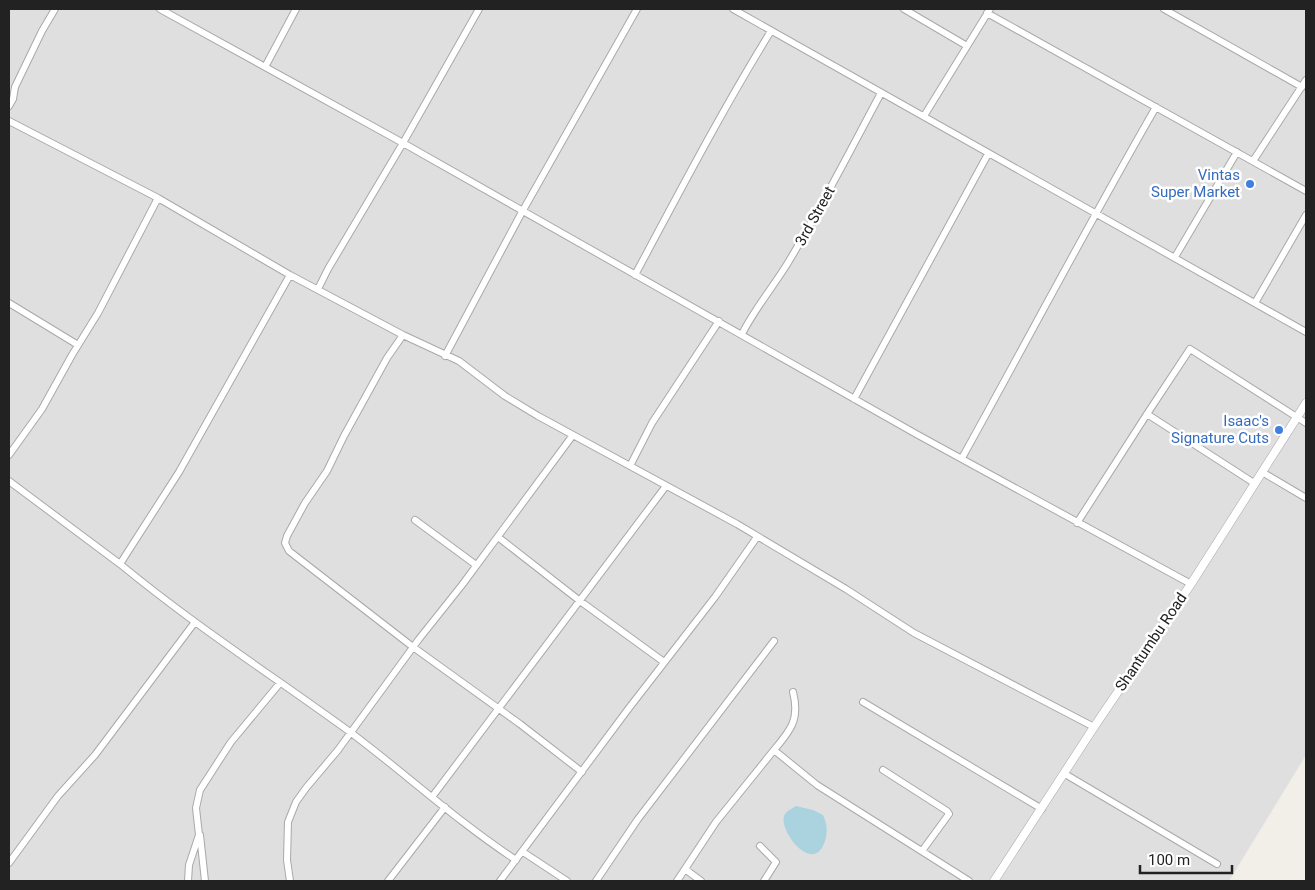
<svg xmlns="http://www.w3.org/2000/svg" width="1315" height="890" viewBox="0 0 1315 890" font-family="Roboto,sans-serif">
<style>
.residential{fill:#e0dfdf}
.water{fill:#aad3df}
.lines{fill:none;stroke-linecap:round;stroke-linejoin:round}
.minor-casing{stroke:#a9a9a9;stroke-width:8}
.tertiary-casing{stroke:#a9a9a9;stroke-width:9}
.minor{stroke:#fff;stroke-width:6}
.tertiary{stroke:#fff;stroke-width:8}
.shop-dot{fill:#3f7fe0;stroke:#fff;stroke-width:2}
.labels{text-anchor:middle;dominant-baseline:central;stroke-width:5;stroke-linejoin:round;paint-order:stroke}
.shop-label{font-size:15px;fill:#366cbe;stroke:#fff;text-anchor:end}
.street-label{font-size:15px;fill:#222;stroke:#fff}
</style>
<rect width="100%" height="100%" fill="#f2efe9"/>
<path class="residential" d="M9 9H1306V755L1229 881H9Z"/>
<path class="water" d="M796 806 813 810 823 815C827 824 828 831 825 841 814 876 779 832 784 816 786 811 791 809 796 806Z"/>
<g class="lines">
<g class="minor-casing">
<path id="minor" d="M160 9 403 143 918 435 1191 584
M733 9 1306 332
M904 9 967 46
M1164 9 1302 87
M987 13 1306 191
M265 67 296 9
M9 106 13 99 15 87 42 31 55 9
M924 116 990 9
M9 121 158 198 290 275 403 335 459 361 505 396 538 416 737 524 846 589 914 633 1094 727
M1253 161 1306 80
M1175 257 1237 152
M290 275 179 472 120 564C194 625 273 676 350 732 406 774 458 822 516 860
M635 275C679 193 722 110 771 31
M318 289 328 269 403 143 479 9
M9 303 78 345
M1255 303 1306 215
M742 334C755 308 774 286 789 261 822 206 851 149 881 93
M403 335 387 358 344 436 327 471 305 503 287 536 285 543 289 551 413 647 520 724 582 772
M445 356 522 212 637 9
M854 399 988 154
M1147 414 1254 483
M9 455 42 409 72 355 98 313 158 198
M962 458C1027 341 1089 223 1156 107
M630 466 652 423 719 321
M1262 472 1306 498
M9 481 120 564
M415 520 476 565
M1077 523 1147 414 1190 349 1306 423
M498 537 580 601 664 662
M793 692C800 719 791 730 774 750L817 785 969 881
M863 702 1042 809
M883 770 947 811 949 814 922 851
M1065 774 1217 864
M432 797 666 486
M200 835 205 881
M760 846 776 862 764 881
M523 852 567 881
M9 863 58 796 95 755 195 622
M685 869 701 881
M188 881 189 865 199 835 196 808 200 790 231 742 280 683
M290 881 287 860 288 822 296 802 306 788 338 750 419 639 462 585 573 435
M388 881 445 807
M500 881 629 708 715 597 757 537
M596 881 638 819 774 641
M677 881 716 822 774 750"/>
</g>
<g class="tertiary-casing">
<path id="tertiary" d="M994 881 1094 727 1191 584 1306 403"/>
</g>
<use href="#minor" class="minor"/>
<use href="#tertiary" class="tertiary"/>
</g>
<g class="shop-dot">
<circle cx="1250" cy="184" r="5"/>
<circle cx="1279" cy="430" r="5"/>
</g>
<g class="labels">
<g class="shop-label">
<text x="1240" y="175">Vintas<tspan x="1240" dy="17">Super Market</tspan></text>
<text x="1269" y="421">Isaac's<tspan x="1269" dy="17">Signature Cuts</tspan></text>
</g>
<g class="street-label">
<text transform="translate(815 216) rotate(-61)">3rd Street</text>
<text transform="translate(1151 642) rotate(-56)">Shantumbu Road</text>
</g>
</g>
<rect width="1315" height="890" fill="none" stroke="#222222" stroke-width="20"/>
<path d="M1140 865v8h92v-8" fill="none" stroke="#222222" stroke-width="2.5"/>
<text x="1148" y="865" font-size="15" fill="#222222" stroke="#ffffff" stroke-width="4" paint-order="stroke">100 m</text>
</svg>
